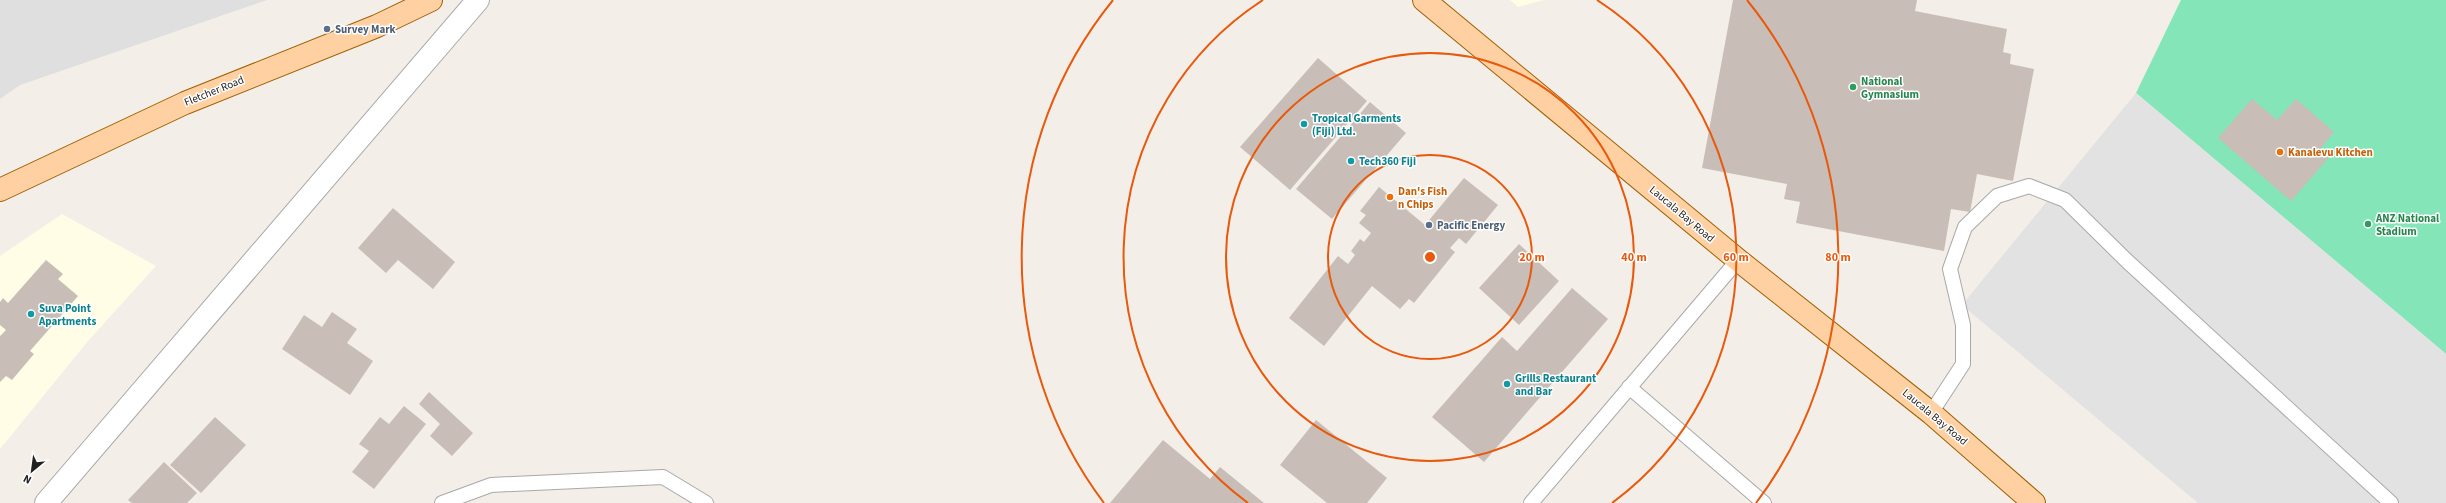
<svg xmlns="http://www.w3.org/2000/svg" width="2446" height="503" viewBox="0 0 2446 503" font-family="'Source Sans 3',sans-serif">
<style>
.residential{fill:#e0dfdf}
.education{fill:#fffde5}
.pitch{fill:#83e5b8}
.parking{fill:#e2e2e2}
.building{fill:#c8beb7}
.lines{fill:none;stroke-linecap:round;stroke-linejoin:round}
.service-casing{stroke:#a9a9a9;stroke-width:16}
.minor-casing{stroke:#a9a9a9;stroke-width:24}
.primary-casing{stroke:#a06000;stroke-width:24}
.service{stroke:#fff;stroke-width:14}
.minor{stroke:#fff;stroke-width:22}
.primary{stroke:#ffd0a1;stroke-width:22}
.ring{fill:none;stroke:#e8590c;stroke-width:2}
.service-dot{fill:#5c6f8a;stroke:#fff;stroke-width:1.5}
.leisure-dot{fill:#2e9e5b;stroke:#fff;stroke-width:1.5}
.culture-dot{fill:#0f9aa8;stroke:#fff;stroke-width:1.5}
.food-dot{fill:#e8710a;stroke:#fff;stroke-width:1.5}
.labels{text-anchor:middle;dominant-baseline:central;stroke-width:3;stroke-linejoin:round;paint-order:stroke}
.service-label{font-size:11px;font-weight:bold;fill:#4e5e75;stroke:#fff;text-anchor:start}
.leisure-label{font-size:11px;font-weight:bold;fill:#27864d;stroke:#fff;text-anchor:start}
.street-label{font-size:11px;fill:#222;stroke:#fff}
.culture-label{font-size:11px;font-weight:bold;fill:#0d838f;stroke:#fff;text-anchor:start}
.food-label{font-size:11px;font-weight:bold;fill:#c56008;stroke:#fff;text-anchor:start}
.centre{fill:#e8590c;stroke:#fff;stroke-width:2}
.ring-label{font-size:12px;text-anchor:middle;font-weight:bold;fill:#e8590c;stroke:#fff;stroke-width:3;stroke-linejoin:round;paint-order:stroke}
</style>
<rect width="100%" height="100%" fill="#f3eee8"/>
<path class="residential" d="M0 0H267L20 85 0 99Z"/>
<path class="education" d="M1510 0H1544L1518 7Z
M62 214 156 266 88 341 0 449V256Z"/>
<path class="pitch" d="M2181 0H2446V354L2136 93Z"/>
<path class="parking" d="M2136 93 2446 354V503H2198L1962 305Z"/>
<path class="building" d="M1733 0H1917L1915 11 2007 29 2003 52 2011 54 2010 64 2034 69 2013 181 1977 174 1970 212 1951 209 1944 251 1796 223 1800 202 1784 199 1787 184 1702 168Z
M1318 58 1367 101 1290 190 1240 147Z
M2252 99 2277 120 2296 99 2334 132 2321 148 2330 156 2291 201 2218 138Z
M1370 102 1406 133 1332 219 1296 189Z
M1464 178 1498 205 1466 244 1459 238 1450 248 1455 252 1414 303 1409 299 1400 309 1372 286 1324 346 1289 318 1338 256 1348 264 1355 255 1351 251 1360 239 1364 242 1371 233 1359 223 1366 215 1360 211 1379 187 1425 225Z
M393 208 455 262 433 289 398 260 386 273 358 248Z
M1519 244 1559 281 1519 325 1479 288Z
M46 260 63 274 58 279 78 296 30 351 34 354 12 380 6 376 0 382V336L6 330 0 325V302L3 298 8 303Z
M1572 288 1608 319 1484 462 1432 417 1502 337 1517 351Z
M332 312 357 329 347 343 373 361 350 395 282 349 304 315 322 327Z
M429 392 473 433 452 456 430 436 440 424 419 404Z
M404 406 426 424 374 489 352 472 369 451 359 444 380 417 389 424Z
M215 417 246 445 201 493 170 465Z
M1316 420 1387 478 1367 503H1327L1280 465Z
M1163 440 1210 479 1220 467 1264 503H1110Z
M164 462 197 493 187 503H132L128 500Z"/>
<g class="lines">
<g class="service-casing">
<path id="service" d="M1629 387 1764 503
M1931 413 1963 364V325L1950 269 1965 227 1997 196 2029 186 2065 200 2127 261 2391 503
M442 503 491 485 663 477 706 503
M1531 503 1738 260"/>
</g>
<g class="minor-casing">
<path id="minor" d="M46 503 478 0"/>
</g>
<g class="primary-casing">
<path id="primary" d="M1424 0 1738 260 1931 413 2034 503
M0 190 185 103 377 26 431 0"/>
</g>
<use href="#service" class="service"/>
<use href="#minor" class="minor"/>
<use href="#primary" class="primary"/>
</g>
<g class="ring">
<circle cx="1430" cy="257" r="102"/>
<circle cx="1430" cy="257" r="204"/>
<path d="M1248 503A306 306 0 0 1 1263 0M1597 0A306 306 0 0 1 1612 503"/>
<path d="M1104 503A408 408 0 0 1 1113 0M1747 0A408 408 0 0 1 1756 503"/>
</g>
<g class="service-dot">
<circle cx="327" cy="29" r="4"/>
<circle cx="1429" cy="225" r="4"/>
</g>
<g class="leisure-dot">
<circle cx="1853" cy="87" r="4"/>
<circle cx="2368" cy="224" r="4"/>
</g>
<g class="culture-dot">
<circle cx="1304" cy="124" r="4"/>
<circle cx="1351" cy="161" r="4"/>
<circle cx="31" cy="314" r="4"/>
<circle cx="1507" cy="384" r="4"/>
</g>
<g class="food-dot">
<circle cx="2280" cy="152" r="4"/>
<circle cx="1390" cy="197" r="4"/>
</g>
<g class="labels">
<g class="service-label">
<text x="335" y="29">Survey Mark</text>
<text x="1437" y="225">Pacific Energy</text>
</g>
<g class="leisure-label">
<text x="1861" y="81">National<tspan x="1861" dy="13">Gymnasium</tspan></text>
<text x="2376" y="218">ANZ National<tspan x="2376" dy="13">Stadium</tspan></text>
</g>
<g class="street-label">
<text transform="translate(214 91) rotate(-22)">Fletcher Road</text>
<text transform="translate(1682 214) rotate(40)">Laucala Bay Road</text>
<text transform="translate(1935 417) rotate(40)">Laucala Bay Road</text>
</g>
<g class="culture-label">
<text x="1312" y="118">Tropical Garments<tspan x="1312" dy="13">(Fiji) Ltd.</tspan></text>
<text x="1359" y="161">Tech360 Fiji</text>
<text x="39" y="308">Suva Point<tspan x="39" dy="13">Apartments</tspan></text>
<text x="1515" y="378">Grills Restaurant<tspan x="1515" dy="13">and Bar</tspan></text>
</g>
<g class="food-label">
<text x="2288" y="152">Kanalevu Kitchen</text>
<text x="1398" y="191">Dan's Fish<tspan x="1398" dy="13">n Chips</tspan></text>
</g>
</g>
<circle cx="1430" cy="257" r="6" class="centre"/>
<g class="ring-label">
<text x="1532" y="261">20 m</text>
<text x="1634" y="261">40 m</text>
<text x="1736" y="261">60 m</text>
<text x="1838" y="261">80 m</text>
</g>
<g transform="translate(32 471) rotate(209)" stroke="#ffffff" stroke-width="3" paint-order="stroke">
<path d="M0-3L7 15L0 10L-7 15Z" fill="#222222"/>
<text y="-6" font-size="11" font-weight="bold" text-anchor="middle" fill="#222222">N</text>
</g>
</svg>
